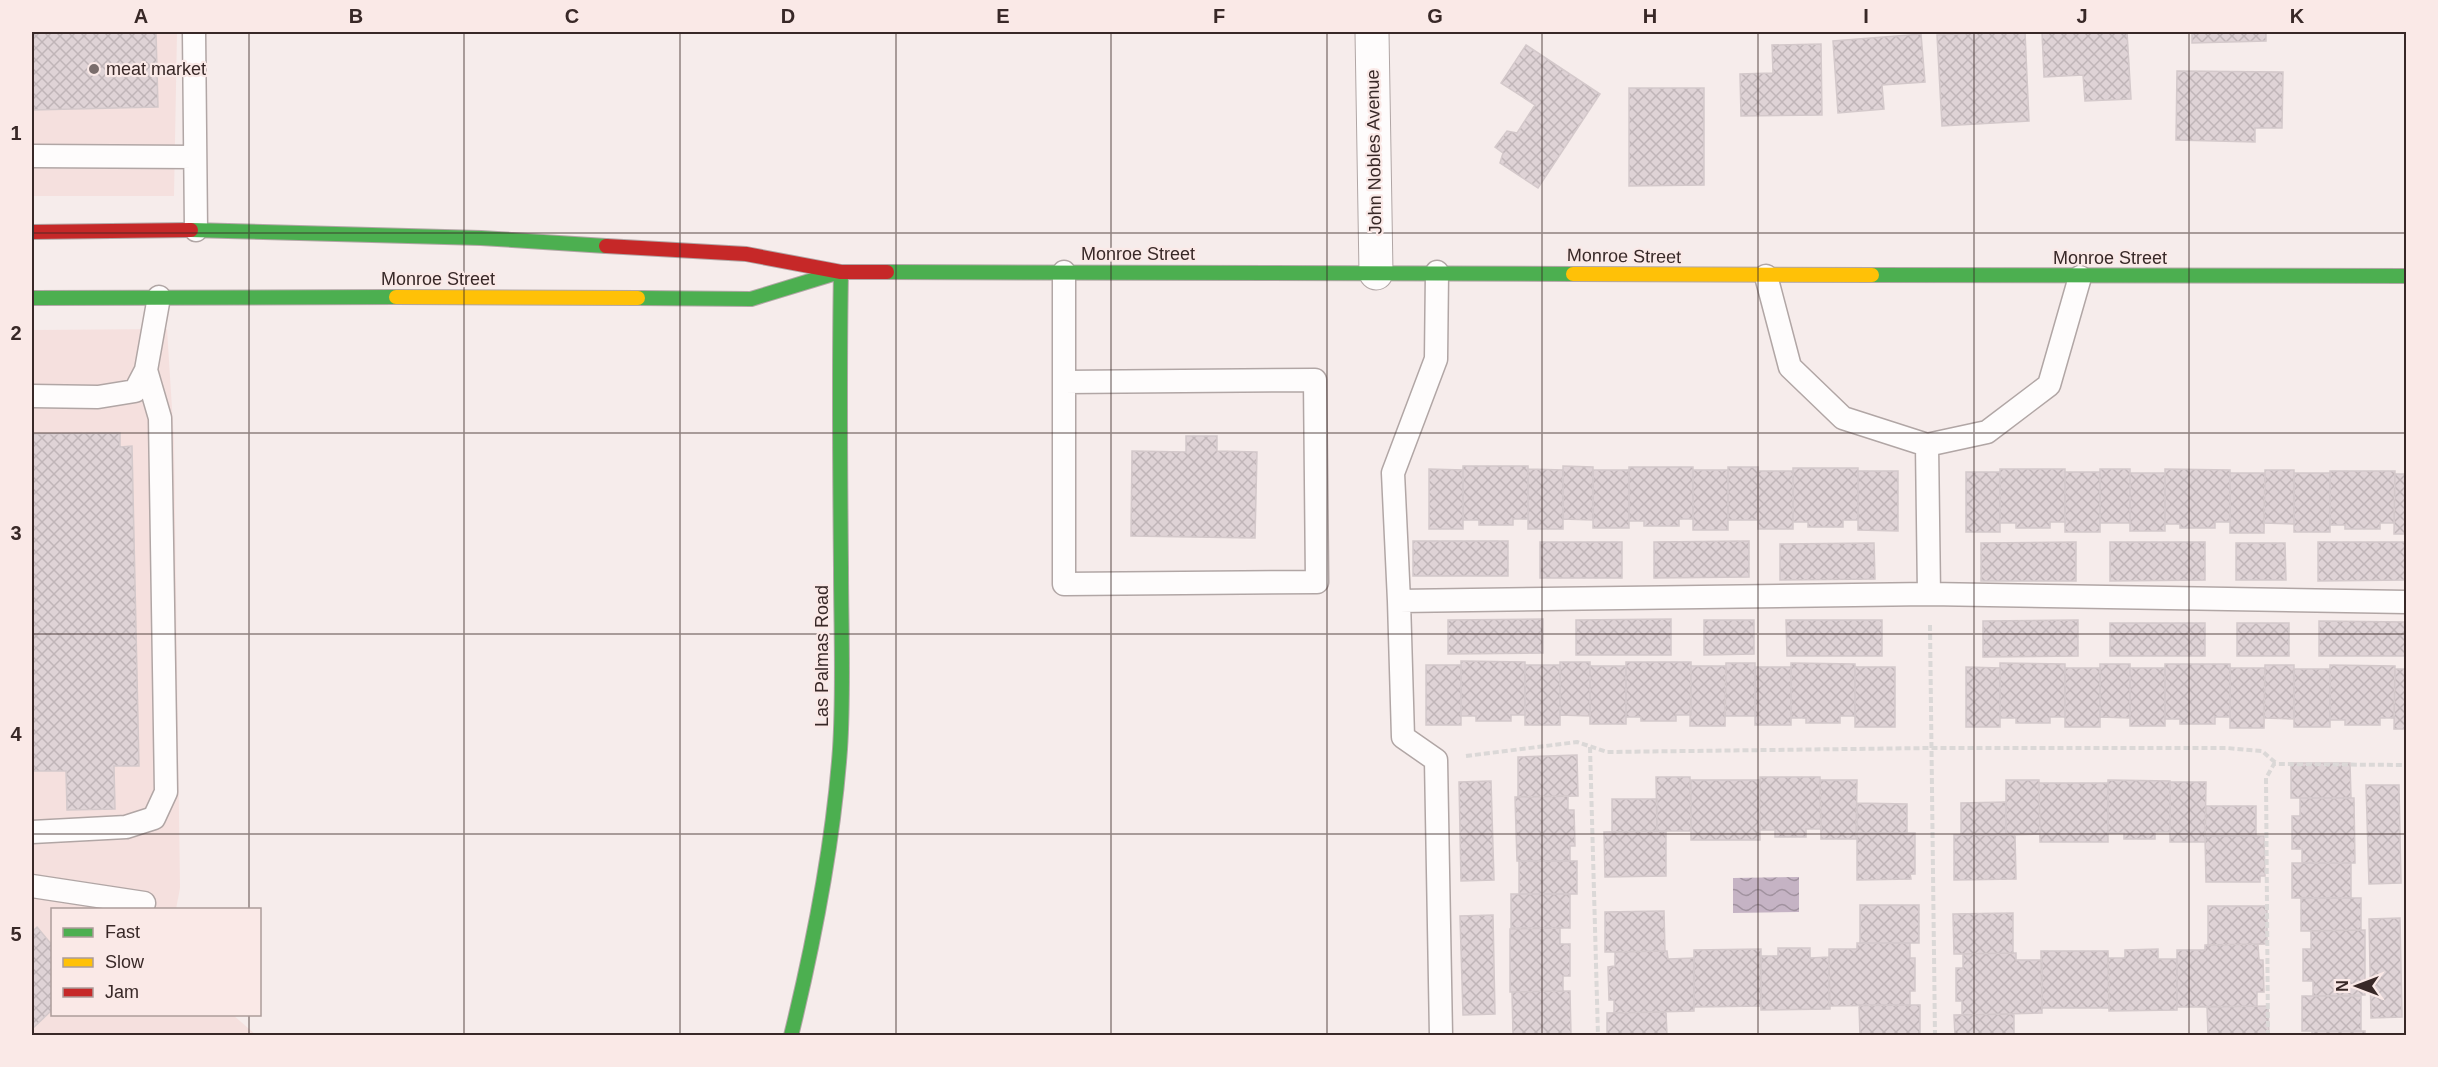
<svg xmlns="http://www.w3.org/2000/svg" width="2438" height="1067" viewBox="0 0 2438 1067" font-family="Helvetica,sans-serif">
<style>
.built{fill:#f5e0de}
.water{fill:url(#water-waves)}
.building{fill:url(#building-cross-hatch);stroke:#d4c9cb;stroke-width:1.5}
.lines{fill:none;stroke-linecap:round;stroke-linejoin:round}
.lane-casing{stroke:#b1a6a5;stroke-width:25}
.street-casing{stroke:#b1a6a5;stroke-width:35}
.fast-casing{stroke:#b1a6a5;stroke-width:16}
.slow-casing{stroke:#b1a6a5;stroke-width:16}
.jam-casing{stroke:#b1a6a5;stroke-width:16}
.path{stroke:#dbd8d7;stroke-width:4;stroke-dasharray:6 3;stroke-linecap:butt}
.lane{stroke:#fefcfc;stroke-width:22}
.street{stroke:#fefcfc;stroke-width:33}
.fast{stroke:#4caf50;stroke-width:14}
.slow{stroke:#ffc107;stroke-width:14}
.jam{stroke:#c62828;stroke-width:14}
.grid{fill:none;stroke:#382827;stroke-width:1.5;stroke-opacity:0.55}
.poi-dot{fill:#7a6d6c;stroke:#fae9e7;stroke-width:2}
.labels{text-anchor:middle;dominant-baseline:central;stroke-width:4.5;stroke-linejoin:round;paint-order:stroke}
.poi-label{font-size:18px;fill:#382827;stroke:#fae9e7;text-anchor:start}
.street-label{font-size:18px;fill:#382827;stroke:#fae9e7}
.neatline{fill:none;stroke:#382827;stroke-width:2}
.grid-label{font-size:20px;text-anchor:middle;font-weight:bold;fill:#382827}
</style>
<defs>
<pattern id="water-waves" width="16" height="10" patternUnits="userSpaceOnUse" patternTransform="scale(1.5)"><rect width="16" height="10" fill="#c5b3c4"/><path d="M0 5q4-4 8 0t8 0" fill="none" stroke="#a1929f"/></pattern>
<pattern id="building-cross-hatch" width="8" height="8" patternUnits="userSpaceOnUse" patternTransform="scale(1.5)"><rect width="8" height="8" fill="#dfd3d6"/><path d="M0 0l8 8M0 8l8-8" fill="none" stroke="#c0b5b8"/></pattern>
</defs>
<rect width="100%" height="100%" fill="#f6eceb"/>
<path class="built" d="M32 32H177L174 196H32Z
M167 329 174 441 180 888 176 909 52 910V1014L233 1015 256 1035H32V330Z"/>
<path class="water" d="M1799 877V912L1733 913V878Z"/>
<path class="building" d="M32 32H156L158 107 32 110Z
M1997 32H2025L2029 121 1942 126 1937 35Z
M2042 32H2127L2131 99 2085 101 2083 75 2044 77Z
M2192 32H2266V41L2192 43Z
M1921 34 1925 82 1882 85 1884 109 1838 113 1833 41Z
M1821 44 1822 115 1741 116 1740 74 1773 73 1772 45Z
M1526 45 1600 94 1538 188 1500 163 1503 153 1495 147 1507 131 1517 133 1535 105 1501 83Z
M2177 71 2283 72 2282 128H2255V142L2176 140Z
M1629 88H1704V185L1629 186Z
M120 433V447L132 446 139 766H114L115 809 67 810 66 771H32V434Z
M1186 436H1217V451L1257 452 1255 538 1131 536 1132 451 1186 452Z
M1463 466H1528V519H1513V525H1479V520H1463Z
M1563 466 1593 467V520L1563 519Z
M1629 467H1693V519H1679V526H1644V521H1629Z
M1728 467H1758V520H1728Z
M1793 468H1858V520H1843V527H1808V522H1793Z
M1429 469 1463 470V529H1429Z
M1528 469 1563 470V529H1528Z
M2000 469H2065V522H2050V528H2016V523H2000Z
M2100 469H2130V523H2100Z
M2165 469 2230 470V522H2215V528H2180V524H2165Z
M1593 470H1629V528H1593Z
M1693 470H1728V530H1693Z
M2265 470H2294V524L2264 523Z
M1758 471H1793V529H1758Z
M1858 471H1898V531L1858 530Z
M2330 471H2395L2394 523H2380V529H2345V525H2330Z
M1966 472H2000V532H1966Z
M2065 472H2100V532H2065Z
M2130 473H2165V531H2130Z
M2230 473H2265L2264 533H2230Z
M2294 473H2330V532H2294Z
M2395 474H2406V534H2394Z
M1413 541H1508V576H1413Z
M1749 541V577L1654 578V542Z
M1540 542H1622V578H1540Z
M2076 542V581H1981V543Z
M2110 542H2205V580L2110 581Z
M2318 542H2406V580L2318 581Z
M1874 543 1875 579 1780 580V544Z
M2236 543H2285L2286 580H2236Z
M1543 619V653L1448 654V620Z
M1671 619V655H1576V620Z
M1704 620H1754V654L1704 655Z
M1786 620H1882V656H1787Z
M2078 620V656L1983 657V621Z
M2319 621 2406 622V656H2319Z
M2110 623H2205V656H2110Z
M2237 623H2289V656H2237Z
M1461 661 1525 662V715H1511V721H1476V716H1461Z
M1560 662H1590V716L1560 715Z
M1626 662H1691V715H1676V721H1641V717H1626Z
M1726 663H1755V716H1725Z
M1791 663 1855 664V716H1840V723H1806V718H1791Z
M2000 663 2065 664V717H2050V723H2016V718H2000Z
M2100 664H2130V718L2100 717Z
M2165 664H2230V717H2215V724H2180V719H2165Z
M1426 665H1461V725H1426Z
M1525 665H1560V725H1525Z
M2265 665H2294V719L2264 718Z
M2330 665 2395 666 2394 718H2380V725H2345V720H2330Z
M1590 666H1626V724H1590Z
M1691 666H1726L1725 726H1690Z
M1755 667H1791V725H1755Z
M1855 667H1895V727H1855Z
M1966 667 2000 668V727H1966Z
M2065 668H2100V727H2065Z
M2130 668H2165V726H2130Z
M2230 668H2265L2264 728H2230Z
M2294 669H2330V727H2294Z
M2395 669H2406V729H2394Z
M1577 755 1578 796 1518 797V757Z
M2291 763H2350L2351 798H2291Z
M1656 777H1690L1691 831H1657Z
M1760 777H1820L1821 829H1806V837H1775V830H1759Z
M1691 780H1759L1760 840H1691Z
M1820 780H1857L1856 839H1821Z
M2006 780H2039L2040 834 2006 835Z
M2108 780 2170 781V832H2155V839H2124V833H2108Z
M1491 781 1494 880 1461 881 1459 782Z
M2170 782H2206L2205 842H2170Z
M2039 783H2108V842H2040Z
M2366 785H2399L2401 883 2369 884Z
M1568 796V810H1574L1575 846H1570V861H1517L1515 797Z
M2300 798H2354L2355 863H2302V849H2292V816H2300Z
M1612 799H1657V831L1612 832Z
M2006 802V835H1961V803Z
M1857 803 1907 804V833H1857Z
M2206 806H2256V836H2205Z
M1666 831V876L1605 877 1604 832Z
M1857 833H1915V874H1910L1911 879 1857 880Z
M1954 835H2015L2016 879 1954 880Z
M2205 836H2264L2265 876H2260V882H2206Z
M1519 861H1577V894H1519Z
M2292 863H2351V898H2292Z
M1511 894H1570V928H1511Z
M2301 898H2361V930L2301 931Z
M1860 905H1919V943H1860Z
M2208 906H2267V944L2208 945Z
M1664 911 1665 951 1605 952V912Z
M2013 913V953L1954 954 1953 914Z
M1493 915 1495 1014 1463 1015 1460 916Z
M2400 918 2402 1017 2371 1018 2369 919Z
M37 927 52 945V1010L32 1029V932Z
M1560 928V944H1570V976H1563V991L1510 992V929Z
M2365 930V995L2313 996V981H2303V949H2311V931Z
M1857 943H1910V958H1915V991H1910V1005L1829 1006V949H1857Z
M2258 944 2259 960H2263L2264 992H2257V1006L2177 1007V950H2205V945Z
M1778 948H1810V958L1829 957 1830 1009 1761 1010 1760 956H1778Z
M1761 949V1006L1694 1007V950Z
M2158 949V959H2177V1010L2109 1011 2108 958H2125V950Z
M1667 951 1668 959 1694 958V1011L1614 1013V1000H1609L1608 967 1615 966V952Z
M2041 951H2108L2109 1008H2042Z
M2016 953V960H2042V1013L1962 1015V1001H1956V968H1963V954Z
M1570 991 1571 1036H1513L1512 992Z
M2302 996H2361V1031H2302Z
M1859 1005H1920V1036H1860Z
M2268 1006 2269 1036H2208L2207 1007Z
M1666 1012 1667 1036H1607V1013Z
M2014 1014V1036H1955L1954 1015Z
M2312 1031H2365V1036H2312Z"/>
<g class="lines">
<g class="lane-casing">
<path id="lane" d="M194 32 196 230
M32 156 195 157
M1064 272V584L1317 582 1315 380 1064 382
M1437 272 1436 359 1393 473 1399 601 1929 594 1927 445
M1766 276 1790 367 1843 418 1927 445 1987 432 2049 385 2080 277
M32 396 98 397 135 391 146 370 159 297
M1929 594 2406 602
M1399 601 1403 737 1436 760 1441 1036
M32 832 126 827 154 818 166 792 160 418 146 370
M32 886 144 903"/>
</g>
<g class="street-casing">
<path id="street" d="M1372 32 1376 273"/>
</g>
<g class="fast-casing">
<path id="fast" d="M191 230 481 238 606 246
M887 272 1573 274
M1872 275 2406 276
M32 298 396 297
M638 298 751 299 836 273
M791 1036C814 942 833 847 840 749 844 689 841 628 841 568 840 469 839 371 841 272"/>
</g>
<g class="slow-casing">
<path id="slow" d="M1573 274 1872 275
M396 297 638 298"/>
</g>
<g class="jam-casing">
<path id="jam" d="M32 232 191 230
M606 246 746 254 841 272H887"/>
</g>
<path class="path" d="M1930 625 1935 1036
M1590 747 1598 1036
M1466 756 1577 742 1607 752 1931 748H2227L2262 751 2277 764
M2268 1036 2266 778 2274 764 2406 765"/>
<use href="#lane" class="lane"/>
<use href="#street" class="street"/>
<use href="#fast" class="fast"/>
<use href="#slow" class="slow"/>
<use href="#jam" class="jam"/>
</g>
<path class="grid" d="M249 32V910M464 32V1036M680 32V1036M896 32V1036M1111 32V1036M1327 32V1036M1542 32V1036M1758 32V1036M1974 32V1036M2189 32V1036M32 233H2406M32 433H2406M32 634H2406M32 834H2406M249 1014V1036"/>
<circle class="poi-dot" cx="94" cy="69" r="6"/>
<g class="labels">
<g class="poi-label">
<text x="106" y="69">meat market</text>
</g>
<g class="street-label">
<text transform="translate(1374 152) rotate(-91)">John Nobles Avenue</text>
<text x="1138" y="254">Monroe Street</text>
<text transform="translate(1624 256) rotate(1)">Monroe Street</text>
<text x="2110" y="258">Monroe Street</text>
<text x="438" y="279">Monroe Street</text>
<text transform="translate(822 656) rotate(-90)">Las Palmas Road</text>
</g>
</g>
<rect width="2438" height="1067" fill="none" stroke="#fae9e7" stroke-width="66"/>
<rect x="51" y="908" width="210" height="108" fill="#fae9e7" stroke="#ac9c9a" stroke-width="1.5"/>
<rect x="63" y="928" width="30" height="9" fill="#4caf50" stroke="#ac9c9a" stroke-width="1.5"/>
<text x="105" y="938" font-size="18" fill="#382827">Fast</text>
<rect x="63" y="958" width="30" height="9" fill="#ffc107" stroke="#ac9c9a" stroke-width="1.5"/>
<text x="105" y="968" font-size="18" fill="#382827">Slow</text>
<rect x="63" y="988" width="30" height="9" fill="#c62828" stroke="#ac9c9a" stroke-width="1.5"/>
<text x="105" y="998" font-size="18" fill="#382827">Jam</text>
<g transform="translate(2357 986) rotate(270)" stroke="#fae9e7" stroke-width="4.5" paint-order="stroke">
<path d="M0-4.5L10 22L0 15L-10 22Z" fill="#382827"/>
<text y="-9" font-size="16" font-weight="bold" text-anchor="middle" fill="#382827">N</text>
</g>
<rect x="33" y="33" width="2372" height="1001" class="neatline"/>
<g class="grid-label">
<text x="141" y="23">A</text>
<text x="356" y="23">B</text>
<text x="572" y="23">C</text>
<text x="788" y="23">D</text>
<text x="1003" y="23">E</text>
<text x="1219" y="23">F</text>
<text x="1435" y="23">G</text>
<text x="1650" y="23">H</text>
<text x="1866" y="23">I</text>
<text x="2082" y="23">J</text>
<text x="2297" y="23">K</text>
<text x="16" y="140">1</text>
<text x="16" y="340">2</text>
<text x="16" y="540">3</text>
<text x="16" y="741">4</text>
<text x="16" y="941">5</text>
</g>
</svg>
